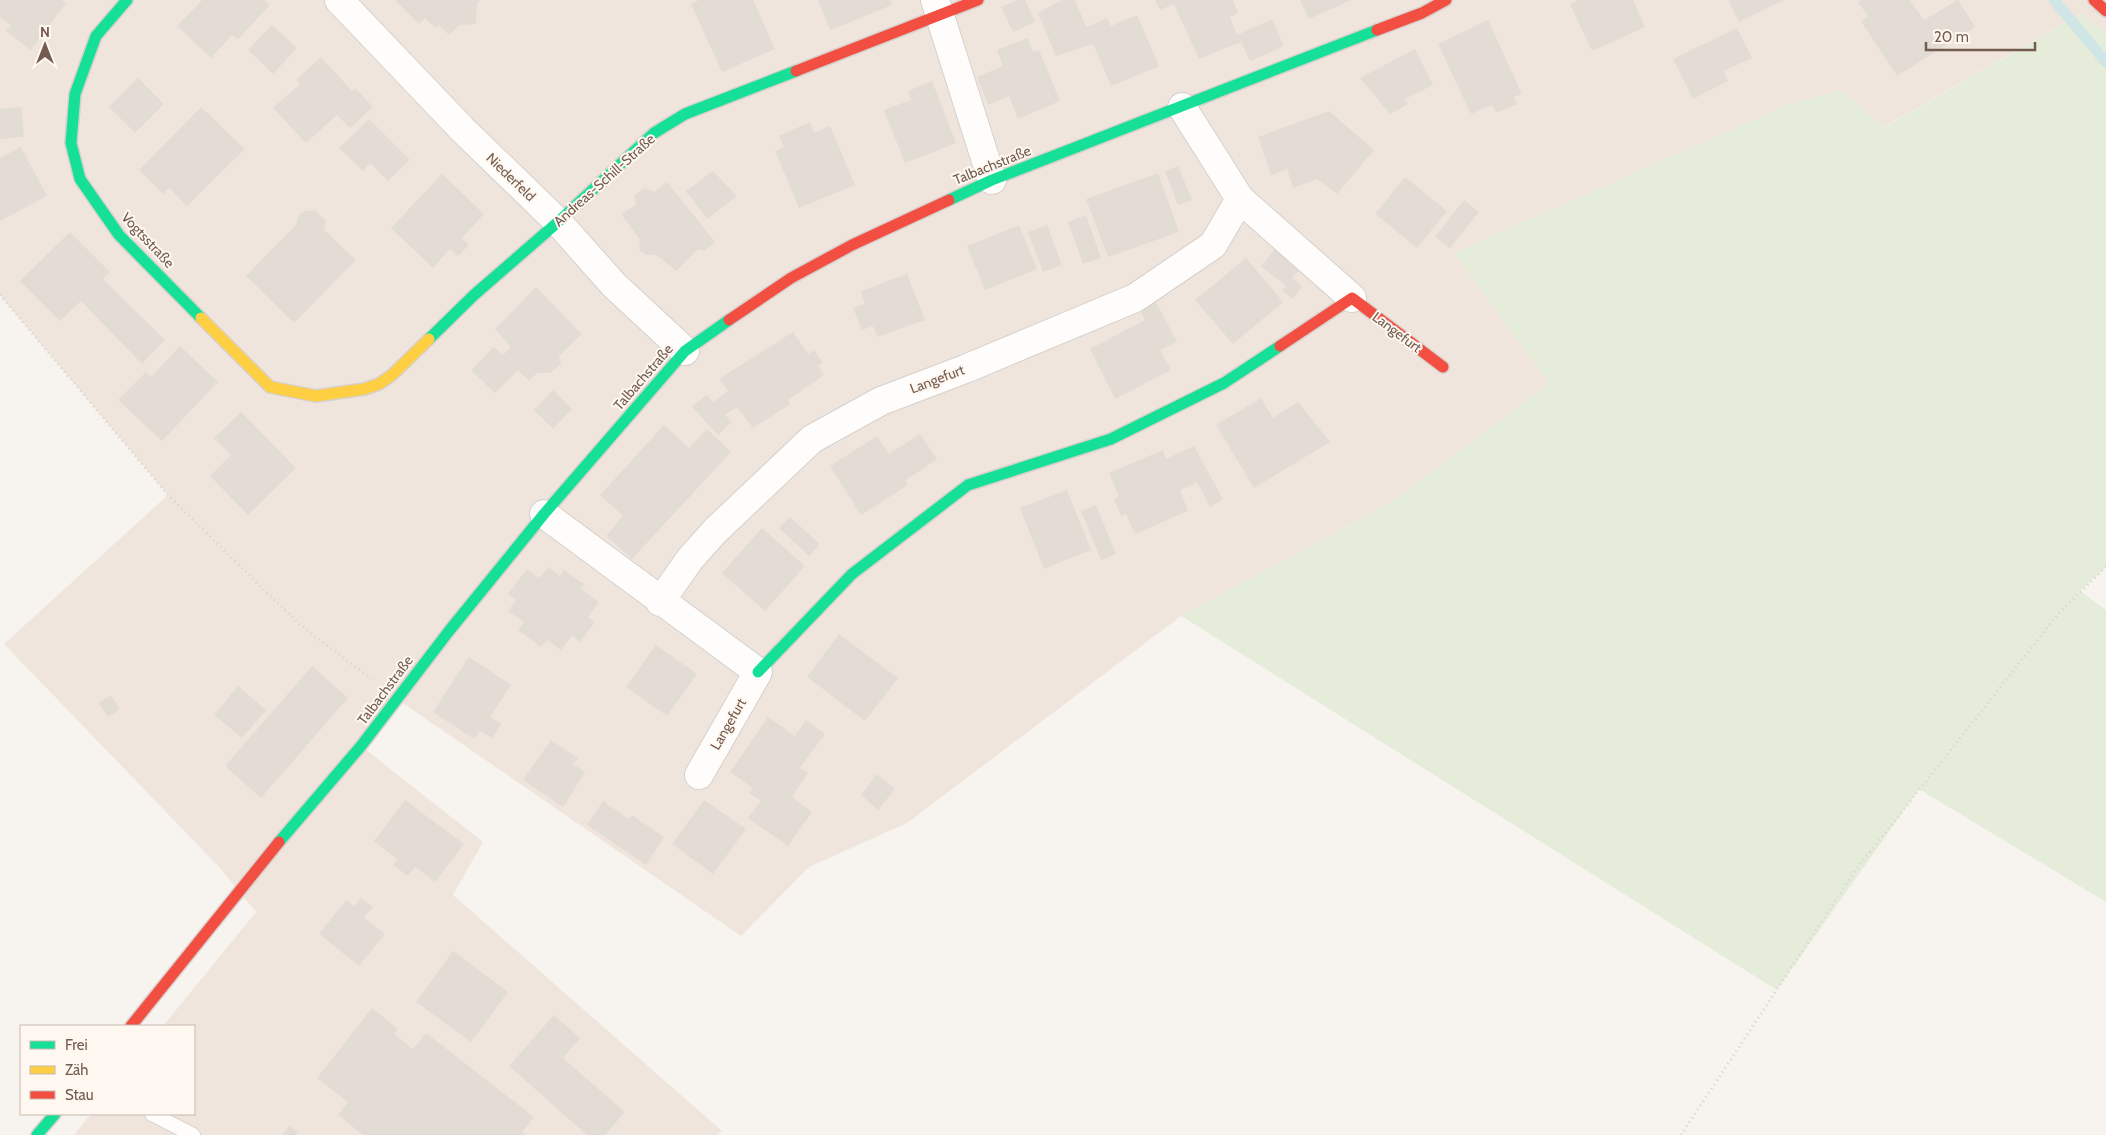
<svg xmlns="http://www.w3.org/2000/svg" width="2106" height="1135" viewBox="0 0 2106 1135" font-family="Cabin,sans-serif">
<style>
.residential{fill:#efe5dc}
.green{fill:#e5edda}
.lines{fill:none;stroke-linecap:round;stroke-linejoin:round}
.stream{stroke:#d0e5e6;stroke-width:11}
.building{fill:#e3dcd5}
.lane-casing{stroke:#d6d0cc;stroke-width:16}
.street-casing{stroke:#d6d0cc;stroke-width:30}
.fast-casing{stroke:#d7d0cc;stroke-width:14}
.slow-casing{stroke:#d7d0cc;stroke-width:14}
.jam-casing{stroke:#d7d0cc;stroke-width:14}
.path{stroke:#d9d2cf;stroke-width:3;stroke-dasharray:1 4;stroke-linecap:butt}
.lane{stroke:#fefdfc;stroke-width:14}
.street{stroke:#fefdfc;stroke-width:28}
.fast{stroke:#16e098;stroke-width:11}
.slow{stroke:#ffcf43;stroke-width:11}
.jam{stroke:#f24e42;stroke-width:11}
.labels{text-anchor:middle;dominant-baseline:central;stroke-width:4;stroke-linejoin:round;paint-order:stroke}
.street-label{font-size:14px;fill:#745b4f;stroke:#fef8f0}
</style>
<rect width="100%" height="100%" fill="#f7f3ee"/>
<path class="residential" d="M0 0H2106V34L2082 13 1882 128 1841 90 1454 253 1549 383 1387 505 1181 616 907 823 809 867 741 936 397 699 361 746 483 842 453 895 722 1131 717 1135H74L91 1114H194V1026H163L256 912 220 868 4 644 168 495 0 295Z"/>
<path class="green" d="M2082 13 2106 34V567L2080 591 2106 610V902L1919 789 1777 990 1181 616 1387 505 1549 383 1454 253 1785 106 1841 90 1883 128Z"/>
<g class="lines">
<path class="stream" d="M2054 0 2106 62"/>
</g>
<path class="building" d="M0 0H62L66 3 31 50 6 31 11 25 0 17Z
M202 0H264L270 5 238 39 232 35 211 58 177 26Z
M395 0H481L477 4 476 24 459 25 449 35 439 25 435 28 425 18 419 24Z
M699 0H753L775 49 722 72 691 4Z
M818 0H890L892 5 830 30Z
M1017 0H1025L1035 22 1013 32 1001 7Z
M1062 0H1075L1086 27 1107 18 1111 26 1137 15 1159 66 1111 86 1093 44 1056 56 1038 13Z
M1155 0H1233L1238 13 1230 17 1237 35 1272 19 1284 46 1250 61 1241 42 1199 59 1174 4 1160 10Z
M1300 0H1351L1309 19Z
M1578 0H1633L1645 27 1592 51 1570 4Z
M1728 0H1784L1739 22Z
M1861 0H1910L1924 20 1958 0 1975 27 1897 76 1861 21 1868 16 1858 2Z
M1488 20 1522 94 1514 97 1517 104 1496 113 1492 105 1471 114 1438 44Z
M272 25 297 48 273 74 248 50Z
M1737 28 1752 58 1724 71 1728 81 1693 99 1673 59Z
M1028 38 1033 52 1039 50 1060 101 1018 119 1009 96 988 105 977 77 1003 66 997 50Z
M1415 49 1433 85 1405 99 1408 104 1390 114 1360 78Z
M321 57 352 91 355 88 373 107 350 128 337 115 306 143 273 108 300 84 296 80Z
M138 78 164 104 135 133 109 107Z
M932 81 956 143 905 163 884 110 911 100 908 91Z
M21 107 24 137 0 139V109Z
M201 107 245 149 187 206 169 188 163 194 139 170Z
M1329 111 1374 150 1337 194 1317 179 1293 188 1287 169 1271 175 1258 137Z
M369 119 410 160 388 181 370 163 363 171 339 148Z
M810 122 814 133 830 126 855 185 799 208 775 151 784 147 779 136Z
M21 147 47 196 0 221V158Z
M1178 166 1192 200 1178 205 1165 171Z
M713 171 737 196 707 219 686 191Z
M1158 173 1179 232 1108 257 1086 199Z
M442 174 484 214 462 238 469 245 458 256 450 249 433 268 391 228Z
M1405 177 1447 211 1417 248 1375 214Z
M667 182 715 242 704 251 698 249 676 271 656 255H646L639 250 640 240 621 214 636 205 634 196 644 188 654 192Z
M1464 200 1479 212 1450 248 1435 237Z
M315 210 326 221 324 230 356 260 294 323 246 276 296 225 298 216 305 211Z
M1086 215 1101 258 1083 264 1068 222Z
M1019 225 1037 269 985 290 967 246Z
M1047 225 1062 265 1043 272 1028 232Z
M70 232 110 272 103 279 165 340 142 364 81 301 60 321 20 281Z
M1275 249 1300 269 1292 278 1302 286 1293 299 1282 291 1286 286 1261 266Z
M1246 258 1283 302 1233 344 1195 300Z
M907 274 925 320 877 337 873 326 862 330 853 308 865 304 861 291Z
M536 287 582 334 559 356 561 364 550 373H537L529 381 518 370 495 393 471 370 494 347 503 355 511 347 495 329Z
M1156 302 1177 342 1160 350 1171 370 1115 399 1090 349 1145 320 1140 311Z
M793 332 808 354 814 350 823 363 818 366 824 375 788 400 790 404 753 428 737 407 725 415 732 422 718 435 692 407 706 395 713 402 728 391 719 379Z
M180 346 218 382 162 441 118 400 146 372 151 377Z
M553 390 572 409 553 429 534 410Z
M1261 398 1273 418 1298 402 1330 442 1254 488 1216 425Z
M241 412 296 468 248 515 210 476 231 455 214 438Z
M664 425 689 448 707 429 731 452 632 559 606 536 623 516 600 495Z
M920 434 937 459 906 480 908 485 861 515 830 466 877 436 889 454Z
M1194 446 1223 499 1210 507 1197 482 1180 490 1188 511 1135 534 1126 514 1121 516 1114 499 1119 496 1109 473 1163 450 1166 459Z
M1067 490 1091 550 1044 569 1020 508Z
M1096 505 1116 554 1101 560 1081 511Z
M790 517 820 544 809 556 779 528Z
M762 528 805 566 765 611 722 573Z
M548 567 560 576 564 570 585 585 581 589 599 602 588 617 595 622 580 642 572 636 561 650 547 640 541 647 518 630 524 622 508 611 516 600 508 594 527 569 539 578Z
M839 634 898 678 865 721 807 677Z
M656 645 697 674 667 716 626 687Z
M469 657 511 685 490 717 502 724 492 738 480 731 474 739 433 712Z
M312 666 348 698 261 798 225 766Z
M238 686 266 710 242 738 214 715Z
M111 695 120 709 108 717 99 703Z
M768 717 795 736 806 720 825 734 800 768 808 773 792 797 812 812 788 846 748 818 761 801 749 793 753 788 730 772Z
M551 740 578 758 573 764 585 772 563 807 523 780Z
M877 774 895 789 878 810 861 795Z
M405 800 464 844 435 882 415 867 408 876 393 865 397 859 374 841Z
M704 800 746 829 713 874 672 844Z
M603 801 629 819 632 815 664 837 646 865 587 825Z
M361 898 373 907 364 917 385 934 359 966 319 934 346 900 354 906Z
M453 951 508 992 471 1042 416 1002Z
M372 1008 398 1029 394 1034 413 1049 426 1033 534 1117 522 1132 526 1135H363L338 1115 348 1102 317 1078Z
M554 1015 580 1038 563 1058 625 1112 605 1135H587L509 1066Z
M290 1126 298 1132 296 1135H282Z"/>
<g class="lines">
<g class="lane-casing">
<path id="lane" d="M152 1114 193 1135"/>
</g>
<g class="street-casing">
<path id="street" d="M339 0 463 130 558 222 614 285 685 351
M935 0 992 180
M1182 107 1240 199 1352 298
M544 514 758 672 699 775
M660 602 690 559 715 531 812 439 881 401 965 369 1135 298 1213 245 1240 199"/>
</g>
<g class="fast-casing">
<path id="fast" d="M127 0 96 36 75 94 71 143 80 179 119 235 201 318
M949 200 992 180 1377 30
M429 339 474 295 558 222 654 133 685 114 796 71
M758 672 852 574 968 485 1111 439 1224 383 1280 346
M279 842 361 746 449 631 544 514 685 351 729 320
M37 1135 55 1114"/>
</g>
<g class="slow-casing">
<path id="slow" d="M201 318 270 387 316 396 364 389 379 384 392 375 429 339"/>
</g>
<g class="jam-casing">
<path id="jam" d="M2094 0 2106 11
M1377 30 1422 13 1446 0
M796 71 978 0
M729 320 791 278 852 245 949 200
M1280 346 1352 298 1443 367
M131 1026 279 842"/>
</g>
<path class="path" d="M0 295 168 495 298 623 371 679
M1681 1135 1855 871 2059 613 2106 567"/>
<use href="#lane" class="lane"/>
<use href="#street" class="street"/>
<use href="#fast" class="fast"/>
<use href="#slow" class="slow"/>
<use href="#jam" class="jam"/>
</g>
<g class="labels">
<g class="street-label">
<text transform="translate(992 165) rotate(-22)">Talbachstraße</text>
<text transform="translate(511 177) rotate(44)">Niederfeld</text>
<text transform="translate(604 180) rotate(-42)">Andreas-Schill-Straße</text>
<text transform="translate(148 240) rotate(47)">Vogtsstraße</text>
<text transform="translate(1397 332) rotate(37)">Langefurt</text>
<text transform="translate(643 377) rotate(-49)">Talbachstraße</text>
<text transform="translate(937 379) rotate(-21)">Langefurt</text>
<text transform="translate(385 690) rotate(-53)">Talbachstraße</text>
<text transform="translate(728 724) rotate(-60)">Langefurt</text>
</g>
</g>
<rect x="20" y="1025" width="175" height="90" fill="#fef8f0" stroke="#c7b9b0"/>
<rect x="30" y="1041" width="25" height="8" fill="#16e098" stroke="#c7b9b0"/>
<text x="65" y="1050" font-size="15" fill="#745b4f">Frei</text>
<rect x="30" y="1066" width="25" height="8" fill="#ffcf43" stroke="#c7b9b0"/>
<text x="65" y="1075" font-size="15" fill="#745b4f">Zäh</text>
<rect x="30" y="1091" width="25" height="8" fill="#f24e42" stroke="#c7b9b0"/>
<text x="65" y="1100" font-size="15" fill="#745b4f">Stau</text>
<g transform="translate(45 45)" stroke="#fef8f0" stroke-width="4" paint-order="stroke">
<path d="M0-4L9 19L0 12L-9 19Z" fill="#745b4f"/>
<text y="-8" font-size="14" font-weight="bold" text-anchor="middle" fill="#745b4f">N</text>
</g>
<path d="M1926 42v8h109v-8" fill="none" stroke="#745b4f" stroke-width="2.5"/>
<text x="1934" y="42" font-size="15" fill="#745b4f" stroke="#fef8f0" stroke-width="4" paint-order="stroke">20 m</text>
</svg>
